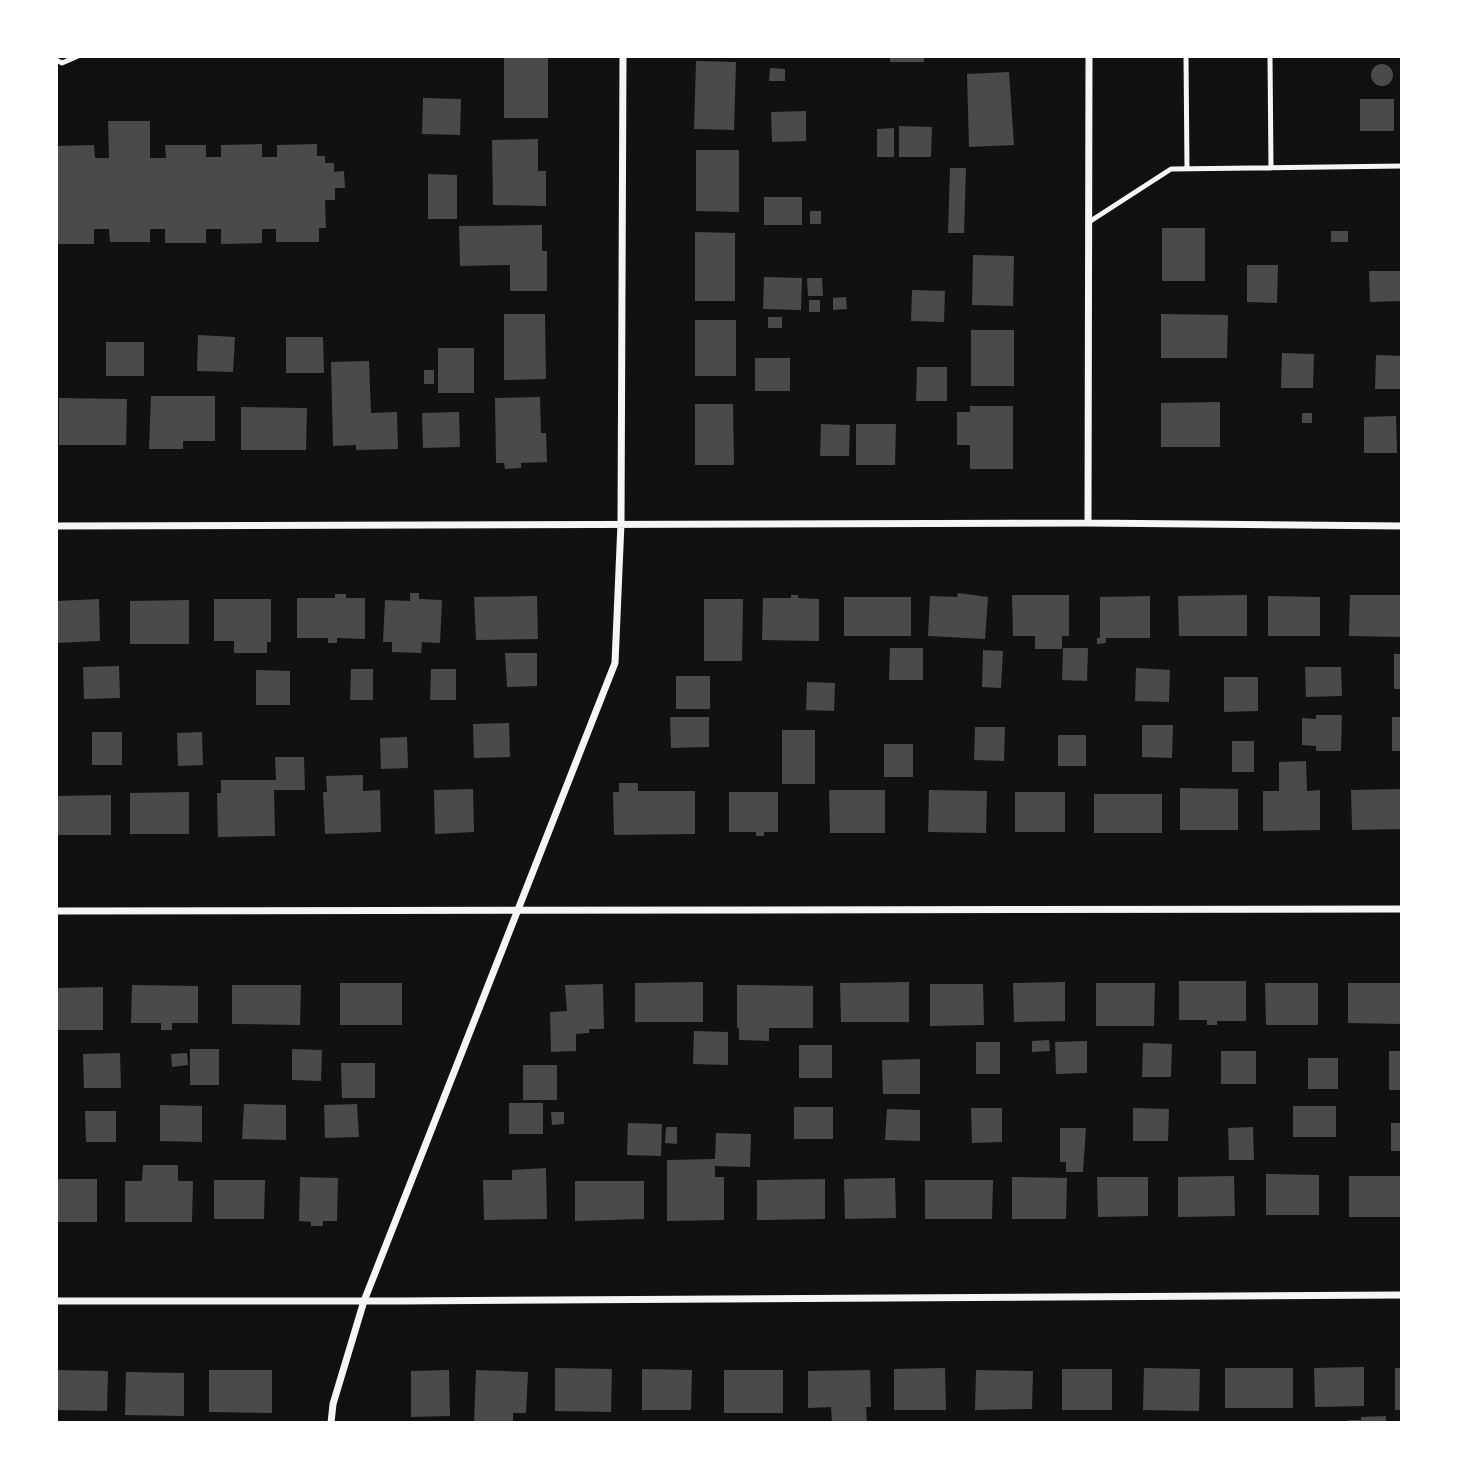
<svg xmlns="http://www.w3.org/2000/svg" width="1458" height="1479" viewBox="0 0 1458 1479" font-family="Helvetica,sans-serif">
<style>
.building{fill:#4a4a4a}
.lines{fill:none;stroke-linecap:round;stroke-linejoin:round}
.service{stroke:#f5f5f5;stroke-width:5}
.minor{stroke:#f5f5f5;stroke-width:7}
</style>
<rect width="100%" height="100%" fill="#111"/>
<path class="building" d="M504 56H548V118H504Z
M890 56H924V62H890Z
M696 61 736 62 734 130 694 129Z
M1371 75a11 11 0 1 1 22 0a11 11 0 1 1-22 0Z
M770 68 785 69V81H769Z
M1009 72 1014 145 969 147 967 74Z
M423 98 461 99 460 135 422 134Z
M1360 99H1394V131H1360Z
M806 111V141L772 142 771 112Z
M108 121H150V158H166L165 145H206V157H221V145L262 144V157H277V145L317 144V156H325V163H334V172L344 171 345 188H335V200H325L326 228H319V242H276V229H262V243L221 244V229H206V243H165V229H150V242H110L109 229H94V244H56V146L94 145 95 158H109Z
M899 126 932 127 931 157H899Z
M894 128V157H877V129Z
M538 139V171H546V206L493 205 492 140Z
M696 150H739V212L696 211Z
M950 168H966L964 233H948Z
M428 174 457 175V219H428Z
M764 197H802V225H764Z
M810 211H821V224H810Z
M542 225V251H547V291H510V265L460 266 459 226Z
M1162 228H1205V281H1162Z
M1331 231H1348V242H1331Z
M695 232 735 233V301H695Z
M973 255 1014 256 1013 306 972 305Z
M1247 265H1278L1277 303 1247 302Z
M1369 271H1402V301L1370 302Z
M764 277 802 278 801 310 763 309Z
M807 278H822L823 296H808Z
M912 290 945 291 944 322 911 321Z
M846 297 847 309 833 310V298Z
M809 300H820V312H809Z
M504 314H545L546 379 504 380Z
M1161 314 1228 315 1227 358H1161Z
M768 317H782V328H768Z
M695 320H736V376H695Z
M971 330H1014V386H971Z
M198 335 235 337 233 372 197 371Z
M286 337H323L324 373H286Z
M106 342H144V376H106Z
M438 348H474V393H438Z
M1282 353 1314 354 1313 388H1281Z
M1376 355 1402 356V389H1375Z
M755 358H790V391H755Z
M369 361 371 413 397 412 398 449 356 450V445L333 446 331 362Z
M917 367H947V401H916Z
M424 370H434V384H424Z
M151 396H215V441H183V449H149Z
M540 397 541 433H546L547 462 521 463V468L505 469 504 463H496L495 398Z
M59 398 127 399 126 445H59Z
M1220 402V447H1161V403Z
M695 404H733L734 465H695Z
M970 406H1013V469H970V445H957V412H970Z
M241 407 307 408 306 450H241Z
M459 412 460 447 423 448 422 413Z
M1302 413H1312V423H1302Z
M1396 416 1397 453H1364V417Z
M821 424 850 425 849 456H820Z
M856 424H896L895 465H856Z
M410 593H419V599L442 600 440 643 422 642 421 653 392 652V642H383L385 600 410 601Z
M958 593 988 597 985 639 928 636 930 596 957 597Z
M335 594H346V598H365V639L337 638V643H328V638H297V598H335Z
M791 595H798V598L819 599V641L762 640 763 598H791Z
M1012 595H1069V636H1062V649H1035V636H1013Z
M1247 595V636H1179L1178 596Z
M1350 595H1402V637L1349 636Z
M537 596 538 639 476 640 474 597Z
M1150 596V638H1106V643L1097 644V638H1100V597Z
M1268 596 1320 597V636H1268Z
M844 597H911V636H844Z
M99 599 100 641 56 643V601Z
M214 599H271V642H267V653H234V641H214Z
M704 599H743L742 661H704Z
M189 600V644H130V601Z
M890 648H923V680H889Z
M1063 648H1088L1087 681 1062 680Z
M983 650 1003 651 1001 688 982 687Z
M505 653H537V686L507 687Z
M1394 654H1402V689H1394Z
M119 666 120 698 84 699 83 667Z
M1305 667H1341L1342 696 1306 697Z
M1136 668 1170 670 1169 702 1135 701Z
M351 669H373V700H350Z
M431 669H456V700H430Z
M256 670 290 671V705H256Z
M676 676H710V709H676Z
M1224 677H1258V711L1224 712Z
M807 682 835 683 834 711 806 710Z
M1316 715H1342L1341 751H1316V746L1302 745V718L1316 719Z
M670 717H709V747L671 748Z
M1392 717H1402V751H1392Z
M509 723 510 757 474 758 473 724Z
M1142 725H1173L1172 758 1142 757Z
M975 727H1005L1004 761 974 760Z
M782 730H815V784H782Z
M92 732H122V765H92Z
M202 732 203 765 178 766 177 733Z
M1058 735H1086V766H1058Z
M407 737 408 768 381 769 380 738Z
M1232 741H1254V772H1232Z
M884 744H913V777H884Z
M275 757H304L305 790H274L275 836 218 837 217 793H221V780H276Z
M1306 761 1307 791 1320 790V830L1263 831V791H1279V762Z
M363 775V791L380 790 381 832 325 834 323 792H327L326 776Z
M619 783H638V791H695V834L614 835 613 792H619Z
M1180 788 1238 789V830H1180Z
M473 789 474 832 435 834 434 790Z
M1402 789V829L1352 830 1351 790Z
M829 790H885V833H830Z
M929 790 987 791 986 833 928 832Z
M189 792V834H130V793Z
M729 792H778V832H764V836H756V832H729Z
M1015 792H1065V832H1015Z
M1094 794H1162V833H1094Z
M111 795V835H56V796Z
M1179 981H1246V1021H1217V1025H1207V1020H1179Z
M703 982V1022H635V983Z
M909 982V1022H841L840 983Z
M1065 982V1021L1014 1022 1013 983Z
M340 983H402V1025H340Z
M1096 983H1155L1154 1026H1096Z
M1265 983H1318V1025H1266Z
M1348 983H1402V1024L1348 1023Z
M603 984 604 1029H589V1033L576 1034V1051L551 1052 550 1012 567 1011 565 985Z
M930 984H983L984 1025 930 1026Z
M132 985 198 986V1023H172V1030H161V1023H131Z
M232 985H301L300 1025 232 1024Z
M737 985 813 986V1028H769V1041L739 1040V1028H737Z
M103 987V1030H56V988Z
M694 1031 728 1032V1065L693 1064Z
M1049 1040 1050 1051 1032 1052V1041Z
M1087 1041V1073L1056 1074 1055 1042Z
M976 1042H1000V1074H976Z
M1143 1043 1172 1044 1171 1077H1142Z
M799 1045H832V1078H799Z
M190 1049H219V1085H190Z
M292 1049 322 1050 321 1081 292 1080Z
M1221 1051H1256V1084H1221Z
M1389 1051H1402V1090H1389Z
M120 1053 121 1088H84L83 1054Z
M187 1053 188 1065 172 1067 171 1054Z
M1308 1058H1338V1089H1308Z
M920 1059V1094H883L882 1060Z
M341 1063H375V1098H342Z
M523 1065H557V1100H523Z
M509 1103H543V1134H509Z
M244 1104 286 1105V1140L242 1139Z
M357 1104 359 1137 325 1138 324 1105Z
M160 1105 202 1106V1142L160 1141Z
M1293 1106H1336V1137H1293Z
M794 1107H833V1139H794Z
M971 1108H1002V1142L972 1143Z
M1133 1108 1169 1109 1168 1141H1133Z
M887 1109 920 1110V1141L885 1140Z
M85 1111H116V1142H86Z
M551 1112H564V1124L552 1125Z
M628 1123 662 1124 661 1156 627 1155Z
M1391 1123H1402V1151H1391Z
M666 1127H677V1144L665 1143Z
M1253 1127 1254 1160H1229L1228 1128Z
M1060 1128H1086L1083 1172H1066V1162H1060Z
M716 1133 751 1134 750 1167 715 1166V1177H724V1220L667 1221V1160L715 1159Z
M143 1165H178V1181H193L192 1222H125V1181H142Z
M546 1168 547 1219 484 1220 483 1180H512V1170Z
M1266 1174 1319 1175V1215H1266Z
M1234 1176 1235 1216 1178 1217V1177Z
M1349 1176H1400V1217H1349Z
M300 1177 338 1178 337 1221H323V1226H311V1222L299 1221Z
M1012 1177 1067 1178 1066 1219H1012Z
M1097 1177H1148V1216L1098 1217Z
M895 1178 896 1218 845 1219 844 1179Z
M56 1179H97V1222H56Z
M825 1179V1219L757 1220V1180Z
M214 1180H265L264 1219H214Z
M925 1180H993L992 1219H925Z
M575 1181H644V1219L575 1221Z
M1364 1367V1406L1315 1407 1314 1368Z
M555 1368 612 1369 611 1412 555 1411Z
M945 1368 946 1410H894V1369Z
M1144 1368 1200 1369 1199 1411 1143 1410Z
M1225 1368H1293V1408H1225Z
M1395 1368H1402V1410H1395Z
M642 1369 692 1370 691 1410H642Z
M1062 1369H1112V1410H1062Z
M56 1370 108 1371 107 1411 56 1410Z
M209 1370H272V1413L209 1412Z
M449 1370 450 1416 411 1417V1371Z
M476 1370 528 1372 526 1413H513V1423H474Z
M724 1370H783V1413H724Z
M870 1370 871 1407H866L867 1423H832L831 1407 808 1408V1371Z
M976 1370 1033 1371 1032 1409 975 1410Z
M126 1372 184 1373V1416L125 1415Z
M1386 1416V1423H1348V1420H1361V1417Z"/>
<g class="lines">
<path class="service" d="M1186 56 1187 169
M1270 56 1271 168
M56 60 62 63 78 56
M1089 222 1171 169 1402 166"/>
<path class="minor" d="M1088 523 1089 56
M56 526 1088 523 1402 526
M56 911 1402 909
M56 1301H401L1402 1295
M331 1423 333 1404 364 1301 615 663 621 523 623 56"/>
</g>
<rect width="1458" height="1479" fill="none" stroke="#ffffff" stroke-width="116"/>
</svg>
